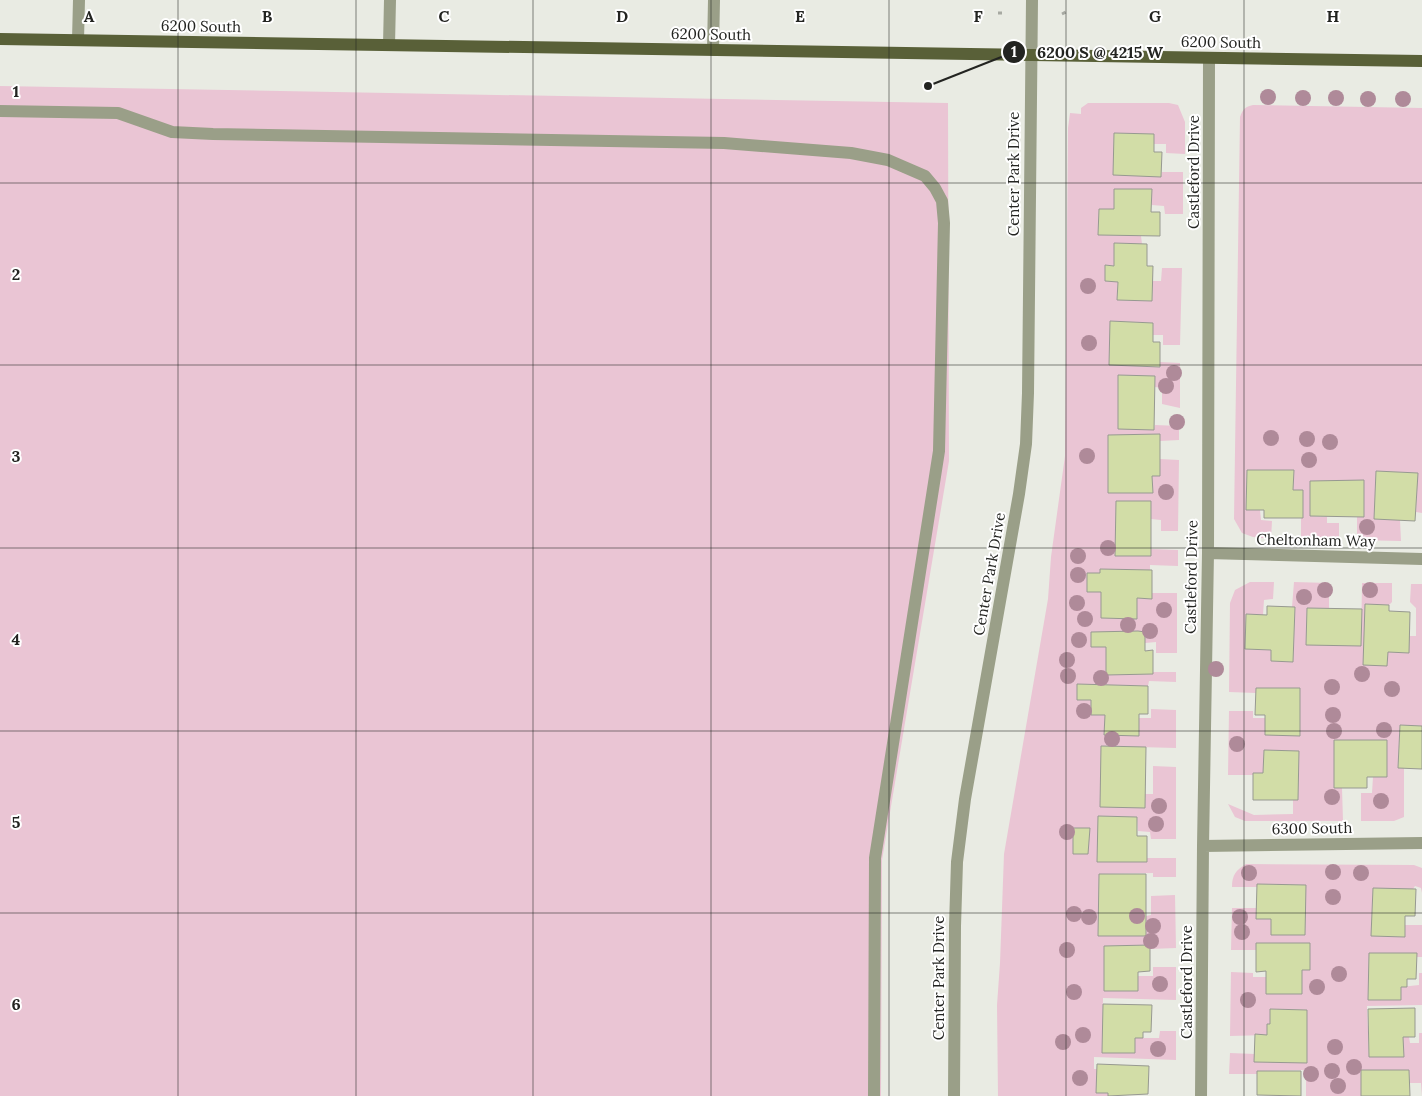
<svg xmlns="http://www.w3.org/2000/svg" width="1422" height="1096" viewBox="0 0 1422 1096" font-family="Lora,serif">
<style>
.green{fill:#eac5d4}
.building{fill:#d2dda7;stroke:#979991}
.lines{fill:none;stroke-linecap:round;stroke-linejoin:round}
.path{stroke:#a7a9a2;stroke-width:3;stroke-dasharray:4 4;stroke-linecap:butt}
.minor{stroke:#9a9f88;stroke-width:12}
.major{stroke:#596038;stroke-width:12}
.tree{fill:#af8a99}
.grid{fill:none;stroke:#232421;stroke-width:1;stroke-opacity:0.55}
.labels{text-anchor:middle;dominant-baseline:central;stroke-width:4;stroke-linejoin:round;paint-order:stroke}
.street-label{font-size:15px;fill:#232421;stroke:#fff}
.grid-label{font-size:16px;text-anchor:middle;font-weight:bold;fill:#232421;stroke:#fff;stroke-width:4;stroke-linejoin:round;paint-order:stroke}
.leader{fill:none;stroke:#232421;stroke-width:2}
.callout-dot{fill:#232421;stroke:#fff;stroke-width:2}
.mark-label{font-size:15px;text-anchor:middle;font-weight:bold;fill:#fff}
.callout-label{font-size:16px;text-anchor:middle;font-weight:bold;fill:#232421;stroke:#fff;stroke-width:4;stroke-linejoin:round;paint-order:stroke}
</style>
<rect width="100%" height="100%" fill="#e9ebe3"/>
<path class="green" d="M0 86 948 103 949 461 882 860 881 1096H0Z
M1088 103H1169L1178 105 1185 122V154L1166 153V144H1154V134L1114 133 1113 175 1161 176 1162 172H1183V214H1165L1164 206 1152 205 1151 189H1114V209H1099L1098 235 1141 236 1142 244 1114 243V266L1105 265V281L1118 282 1117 300 1152 301 1153 281H1161L1162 268H1182L1180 345H1163V335H1153V323L1111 321 1109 365 1159 367 1160 362 1180 363V408L1162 404V388L1155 387V376L1118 375V428L1154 429 1155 425 1179 426V440L1160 441 1159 434 1108 436V493H1153L1152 476H1160V459L1179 460 1178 531H1161V520L1151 519V501H1116V556L1151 549 1178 550V566L1150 565V570L1101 569 1100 573H1088L1087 592H1101V618L1136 619 1137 598 1151 599 1152 593H1177V653H1156V642L1145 643V632H1091L1106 647V675L1153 674V672H1176V682L1149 681 1148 686 1077 684V700H1091V715H1105V735L1138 736 1139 718H1151V709L1176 710V748L1101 746 1145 808V794H1153V766L1176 767V839H1151L1150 832 1138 831 1137 817 1098 816 1147 862V858H1176V877H1153V873L1099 874 1098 935 1145 936 1146 916 1151 915V896L1175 895 1176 948 1150 949 1149 945 1104 946 1105 991H1138V976H1153V967H1176V1000L1103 998 1102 1052 1135 1053V1038H1159L1160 1031H1176V1060L1094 1057V1069H1097L1108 1093V1096H998L997 1005 1000 963 1004 854 1048 599 1051 557 1065 456 1068 128 1070 113 1081 114V108Z
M1253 105 1422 108V513L1416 512 1417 473 1376 471 1374 519 1400 520 1401 541 1357 540V517L1364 516V481H1310V516L1327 517V523H1339V540L1301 539V518L1293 490 1294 470H1247L1246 510H1260L1261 520 1272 521 1271 539 1253 537 1242 533 1234 519 1240 117C1243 109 1245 107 1253 105Z
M1250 582H1274L1273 599 1264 600 1263 615 1246 614 1245 649 1271 650V661L1293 662 1295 607H1292L1294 582 1329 583V608H1307L1306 644 1361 646 1362 583H1392V602L1389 605 1365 604 1387 666 1388 652 1409 653V636H1416V608L1410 602 1411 584H1422V726L1400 725 1398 768H1404V817L1394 821H1361V793H1372L1373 777H1387V741L1334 740V788H1342L1343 821H1245L1235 817 1228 804 1254 815 1293 814V800H1298L1299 751 1264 750 1263 773H1254V775H1228L1229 711H1253V718H1265V735H1300V688H1256V693L1229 692 1230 603 1235 590Z
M1246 864 1414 865 1422 868V893L1421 888 1415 886 1413 889 1373 888 1371 936 1405 937V925H1422V957H1417L1416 953H1369L1368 999 1401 987 1419 985V973H1422V1005L1367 1006 1369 1057H1403V1037H1409L1410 1043H1419V1033H1422V1096L1421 1083H1410L1409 1070H1361V1096H1306V1070L1257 1071V1074H1229L1230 1053 1255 1054 1307 1062V1010L1270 1009V1024H1267V1035L1230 1036 1231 972 1253 973V977H1266V994H1301L1302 970H1310V943H1256V950H1231L1232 908H1257L1256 919H1271V934L1305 935V885L1257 884V887H1232C1232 875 1236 870 1246 864Z"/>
<path class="building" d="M1114 133 1154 134V152H1162L1161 177 1113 175Z
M1114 189H1152L1151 212H1160V236L1098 235 1099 209H1114Z
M1114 243 1147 244V266H1153L1152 301 1117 300 1118 282 1105 281V265L1114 266Z
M1110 321 1153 323V342H1160V367L1109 365Z
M1118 375 1155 376 1154 430 1118 429Z
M1160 434V476H1152L1153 493H1108V435Z
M1247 470H1294L1293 490H1303V518H1264V510H1246Z
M1376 471 1418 473 1415 521 1374 519Z
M1364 480V517L1310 516V481Z
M1116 501H1151V556H1115Z
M1100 569 1152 570V599L1137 598V619L1101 618V592H1087V573H1100Z
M1365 604 1389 605V611L1410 612 1409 653 1388 652 1387 666 1363 665Z
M1267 606 1295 607 1293 662 1271 661V650L1245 649 1246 614 1267 615Z
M1307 608 1362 609 1361 646 1306 645Z
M1138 631 1145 632V651L1153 650V674L1106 675V647H1091V632Z
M1077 684 1148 686V714H1139V736L1104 735 1105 715H1091V700H1077Z
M1256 688H1300V736L1265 735V715H1255Z
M1400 725 1422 726V769L1398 768Z
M1334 740H1387V777H1367V788H1334Z
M1101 746 1146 747 1145 808 1100 807Z
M1264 750 1299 751 1298 800H1253V773H1263Z
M1098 816 1137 817V836H1147V862H1097Z
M1073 828H1090L1088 854H1073Z
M1099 874H1146V936H1098Z
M1257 884 1306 885 1305 935H1271V919H1256Z
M1373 888 1416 889 1415 916H1405V937L1371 936Z
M1256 943H1310V970H1302V994H1266V971L1256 972Z
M1150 945V971L1138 972V991H1104V946Z
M1369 953H1417L1416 979H1407V987H1401V1000H1368Z
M1103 1004 1152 1005 1151 1032H1143V1038H1135V1053H1102Z
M1415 1008V1037H1403L1404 1057H1369L1368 1009Z
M1270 1009 1307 1010V1063L1254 1062 1255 1034 1267 1035V1024H1270Z
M1097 1064 1149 1066 1148 1094 1108 1096V1093H1096Z
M1361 1070H1409L1410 1096H1361Z
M1257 1071H1301V1096L1257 1095Z"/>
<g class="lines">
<path class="path" d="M998 13H1005
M1062 14 1066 12"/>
<path class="minor" d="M78 40 79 0
M389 45 390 0
M713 50 714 0
M0 111 118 113 172 132 213 134 724 143 851 153 888 160 925 176 935 188 942 201 944 223 939 451 875 858 874 1096
M1208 553 1422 559
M1203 846 1422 843
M954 1096 955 926 957 862 965 799 1019 494 1026 444 1028 393 1032 0
M1201 1096 1203 846 1208 553 1209 58"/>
<path class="major" d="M0 39 1422 61"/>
</g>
<g class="tree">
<circle cx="1268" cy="97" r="8"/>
<circle cx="1303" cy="98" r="8"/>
<circle cx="1336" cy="98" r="8"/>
<circle cx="1368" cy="99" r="8"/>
<circle cx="1403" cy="99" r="8"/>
<circle cx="1088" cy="286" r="8"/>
<circle cx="1089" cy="343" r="8"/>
<circle cx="1174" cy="373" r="8"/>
<circle cx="1166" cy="386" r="8"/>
<circle cx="1177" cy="422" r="8"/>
<circle cx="1271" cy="438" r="8"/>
<circle cx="1307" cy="439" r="8"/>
<circle cx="1330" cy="442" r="8"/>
<circle cx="1087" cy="456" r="8"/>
<circle cx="1309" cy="460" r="8"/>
<circle cx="1166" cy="492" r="8"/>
<circle cx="1367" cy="527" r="8"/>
<circle cx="1108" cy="548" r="8"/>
<circle cx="1078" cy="556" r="8"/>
<circle cx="1078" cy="575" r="8"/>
<circle cx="1325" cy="590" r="8"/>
<circle cx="1370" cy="590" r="8"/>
<circle cx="1304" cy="597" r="8"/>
<circle cx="1077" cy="603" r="8"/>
<circle cx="1164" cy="610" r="8"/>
<circle cx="1085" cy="619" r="8"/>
<circle cx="1128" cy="625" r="8"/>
<circle cx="1150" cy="631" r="8"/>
<circle cx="1079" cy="640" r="8"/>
<circle cx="1067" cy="660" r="8"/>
<circle cx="1216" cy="669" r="8"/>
<circle cx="1362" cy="674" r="8"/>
<circle cx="1068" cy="676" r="8"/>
<circle cx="1101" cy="678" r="8"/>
<circle cx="1332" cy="687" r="8"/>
<circle cx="1392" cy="689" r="8"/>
<circle cx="1084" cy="711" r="8"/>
<circle cx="1333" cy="715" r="8"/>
<circle cx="1384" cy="730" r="8"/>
<circle cx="1334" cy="731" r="8"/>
<circle cx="1112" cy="739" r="8"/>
<circle cx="1237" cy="744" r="8"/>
<circle cx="1332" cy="797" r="8"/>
<circle cx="1381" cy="801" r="8"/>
<circle cx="1159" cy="806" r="8"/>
<circle cx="1156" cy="824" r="8"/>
<circle cx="1067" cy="832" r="8"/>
<circle cx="1333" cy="872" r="8"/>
<circle cx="1249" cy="873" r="8"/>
<circle cx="1361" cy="873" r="8"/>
<circle cx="1333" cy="897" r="8"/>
<circle cx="1074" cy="914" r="8"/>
<circle cx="1137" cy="916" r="8"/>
<circle cx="1089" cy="917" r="8"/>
<circle cx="1240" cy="917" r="8"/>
<circle cx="1153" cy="926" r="8"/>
<circle cx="1242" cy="932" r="8"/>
<circle cx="1151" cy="941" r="8"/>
<circle cx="1067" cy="950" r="8"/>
<circle cx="1339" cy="974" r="8"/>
<circle cx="1160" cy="984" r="8"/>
<circle cx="1317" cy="987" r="8"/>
<circle cx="1074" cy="992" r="8"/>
<circle cx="1248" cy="1000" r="8"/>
<circle cx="1083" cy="1035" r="8"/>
<circle cx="1063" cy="1042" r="8"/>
<circle cx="1335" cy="1047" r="8"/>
<circle cx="1158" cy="1049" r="8"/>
<circle cx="1354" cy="1067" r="8"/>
<circle cx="1332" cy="1071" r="8"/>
<circle cx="1311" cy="1074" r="8"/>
<circle cx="1080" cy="1078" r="8"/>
<circle cx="1338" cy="1086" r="8"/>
</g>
<path class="grid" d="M178 0V1096M356 0V1096M533 0V1096M711 0V1096M889 0V1096M1066 0V1096M1244 0V1096M0 183H1422M0 365H1422M0 548H1422M0 731H1422M0 913H1422"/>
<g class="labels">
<g class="street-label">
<text transform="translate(201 26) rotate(1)">6200 South</text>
<text transform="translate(711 34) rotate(1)">6200 South</text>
<text transform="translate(1221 42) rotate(1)">6200 South</text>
<text transform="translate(1193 172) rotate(-90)">Castleford Drive</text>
<text transform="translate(1013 174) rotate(-90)">Center Park Drive</text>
<text transform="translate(1316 540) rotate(1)">Cheltonham Way</text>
<text transform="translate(989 574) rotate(-80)">Center Park Drive</text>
<text transform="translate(1191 577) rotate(-89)">Castleford Drive</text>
<text transform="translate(1312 828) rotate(-1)">6300 South</text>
<text transform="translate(938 978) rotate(-90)">Center Park Drive</text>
<text transform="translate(1186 982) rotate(-90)">Castleford Drive</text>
</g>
</g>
<g class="grid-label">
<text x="89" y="22">A</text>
<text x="267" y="22">B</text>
<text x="444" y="22">C</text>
<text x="622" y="22">D</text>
<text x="800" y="22">E</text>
<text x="978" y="22">F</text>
<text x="1155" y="22">G</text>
<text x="1333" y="22">H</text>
<text x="16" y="97">1</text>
<text x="16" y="280">2</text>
<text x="16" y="462">3</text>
<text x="16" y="645">4</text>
<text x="16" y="828">5</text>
<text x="16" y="1010">6</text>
</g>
<path class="leader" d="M928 86L1014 52"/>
<g class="callout-dot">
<circle cx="928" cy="86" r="5"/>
<circle cx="1014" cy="52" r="12"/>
</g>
<g class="mark-label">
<text x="1014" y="57">1</text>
</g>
<g class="callout-label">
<text x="1100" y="58">6200 S @ 4215 W</text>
</g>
</svg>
